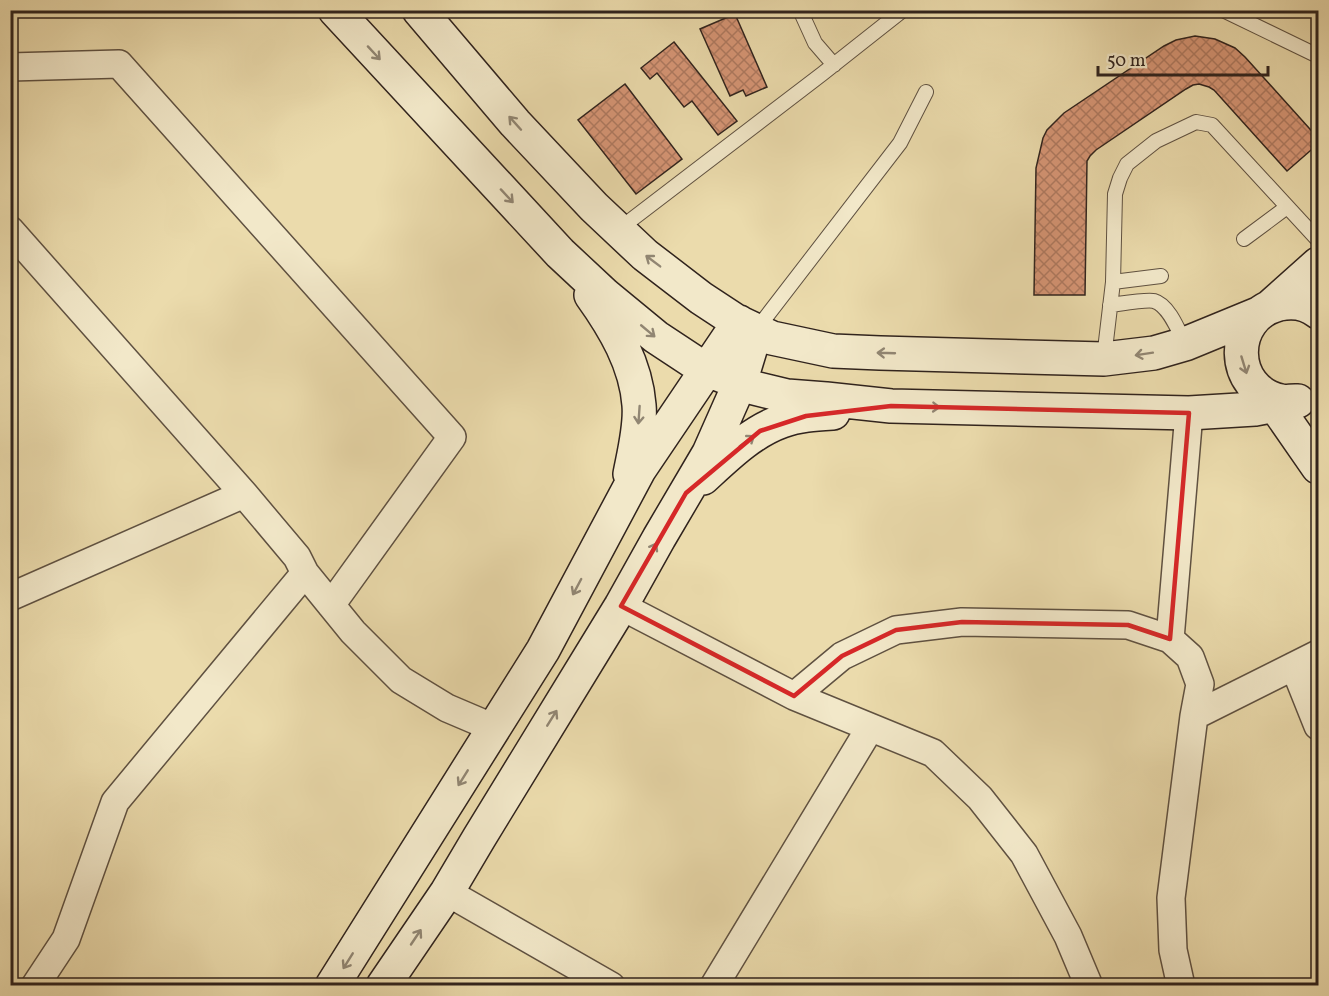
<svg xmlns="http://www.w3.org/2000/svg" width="1329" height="996" viewBox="0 0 1329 996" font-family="Vollkorn,serif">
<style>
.building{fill:url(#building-cross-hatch);stroke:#30231d;stroke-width:1.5}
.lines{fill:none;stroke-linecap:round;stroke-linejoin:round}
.lane-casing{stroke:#5f5141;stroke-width:16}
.street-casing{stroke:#5f5141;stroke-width:30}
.secondary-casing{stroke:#30231d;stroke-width:36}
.path{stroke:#30231d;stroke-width:4;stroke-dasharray:1.5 3;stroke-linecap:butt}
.lane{stroke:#f2e8c9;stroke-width:14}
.street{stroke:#f2e8c9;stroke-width:27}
.secondary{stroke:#f2e8c9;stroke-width:33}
.oneway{stroke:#918673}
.marked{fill:none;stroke:#d62828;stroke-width:4.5;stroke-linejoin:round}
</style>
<defs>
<pattern id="building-cross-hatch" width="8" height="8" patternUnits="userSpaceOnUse" patternTransform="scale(1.5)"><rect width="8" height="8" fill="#d69575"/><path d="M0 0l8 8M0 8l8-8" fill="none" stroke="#ae795f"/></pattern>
</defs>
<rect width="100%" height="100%" fill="#ebdbac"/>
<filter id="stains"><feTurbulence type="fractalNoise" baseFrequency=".00333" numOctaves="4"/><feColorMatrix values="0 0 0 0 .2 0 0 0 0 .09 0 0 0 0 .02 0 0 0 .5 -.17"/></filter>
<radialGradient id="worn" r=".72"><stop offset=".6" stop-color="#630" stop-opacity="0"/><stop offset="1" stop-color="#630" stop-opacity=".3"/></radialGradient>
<path class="building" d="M735 14 767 87 746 96 743 90 730 96 700 29Z
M1195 36 1215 39 1235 48 1245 57 1318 138V144L1287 171 1214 90 1209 87 1199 84 1193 85 1186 89 1096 150 1090 156 1087 161 1085 295H1034L1036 168 1043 138 1047 130 1064 113 1164 46 1176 40Z
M674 42 737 121 718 135 692 101 684 107 657 73 650 79 641 68Z
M625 84 682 159 636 194 578 120Z"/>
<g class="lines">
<g class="lane-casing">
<path id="lane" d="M800 10 815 43 834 65
M1223 10 1318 56
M618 230 822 74 903 10
M1244 239 1287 207
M1113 282 1161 276
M1110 305C1119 304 1147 299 1154 301 1169 305 1179 332 1185 344
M756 330 900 143 926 92
M1104 358 1113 282 1115 194 1120 178 1127 164 1156 141 1196 122 1212 125 1318 240"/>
</g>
<g class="street-casing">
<path id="street" d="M10 67 119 64 452 437 331 605
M10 230 244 494 297 557 305 573 353 632 401 680 447 708 494 728
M10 597 244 494
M621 606 794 696 933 753 980 798 1024 854 1068 936 1089 986
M1170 639 1189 413
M1294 666 1318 726
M794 696 842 656 896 630 962 622 1128 625 1170 639 1190 657 1200 684 1194 716 1171 898 1173 950 1181 986
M1194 716 1318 654
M447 892 611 986
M35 986 66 939 115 802 305 573
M714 986 870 728"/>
</g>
<g class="secondary-casing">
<path id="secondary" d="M335 10 560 253 605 295 656 337 703 368 750 387 787 396 826 399 891 406 1189 413 1255 409 1298 401
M419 10 515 123 594 207 645 255 701 298 736 321 772 338 833 351 880 353 1104 359 1154 353 1185 344 1258 314
M591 295C614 327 636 364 639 405 641 426 634 453 630 474
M1271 306 1318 264
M1265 395 1275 405 1318 467
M1295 401C1290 401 1285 402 1281 401 1229 390 1228 317 1279 304 1293 301 1307 303 1318 312
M703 478C727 456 751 432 782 421 798 415 816 414 833 413
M332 986 543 650 639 470 739 322
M383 986 447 892 479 838 621 606 659 538 709 453 740 383 756 330"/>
</g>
<path class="path" d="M492 11 498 10"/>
<use href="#lane" class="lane"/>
<use href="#street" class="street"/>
<use href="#secondary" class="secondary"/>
</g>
<defs><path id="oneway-shaft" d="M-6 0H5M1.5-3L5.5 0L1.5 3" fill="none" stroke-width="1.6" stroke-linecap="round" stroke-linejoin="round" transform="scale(1.5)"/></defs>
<g class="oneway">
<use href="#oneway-shaft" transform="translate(374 53) rotate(47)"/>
<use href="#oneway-shaft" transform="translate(515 123) rotate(-132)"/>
<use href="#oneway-shaft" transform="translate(507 196) rotate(47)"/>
<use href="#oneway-shaft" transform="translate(653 261) rotate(-143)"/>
<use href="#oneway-shaft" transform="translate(648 331) rotate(40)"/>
<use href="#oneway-shaft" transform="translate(886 353) rotate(-178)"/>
<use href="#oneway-shaft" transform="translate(1144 354) rotate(171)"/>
<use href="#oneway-shaft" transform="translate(1244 365) rotate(73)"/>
<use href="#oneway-shaft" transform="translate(931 407) rotate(2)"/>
<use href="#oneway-shaft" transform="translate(639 415) rotate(94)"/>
<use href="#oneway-shaft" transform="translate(747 441) rotate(-36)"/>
<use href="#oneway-shaft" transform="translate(652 551) rotate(-61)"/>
<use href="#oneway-shaft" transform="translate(577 587) rotate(118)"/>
<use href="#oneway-shaft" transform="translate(552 718) rotate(-58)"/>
<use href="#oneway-shaft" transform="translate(463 778) rotate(122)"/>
<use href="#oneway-shaft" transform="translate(416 937) rotate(-56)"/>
<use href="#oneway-shaft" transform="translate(348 961) rotate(122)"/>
</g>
<path class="marked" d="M891 406 1189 413 1170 639 1128 625 962 622 896 630 842 656 794 696 621 606 686 493 760 431 806 416Z"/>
<rect width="1329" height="996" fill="none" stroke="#ebdbac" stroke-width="36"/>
<rect x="12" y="12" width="1305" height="972" fill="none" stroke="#30231d" stroke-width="3"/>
<rect x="18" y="18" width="1293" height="960" fill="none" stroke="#30231d" stroke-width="1.5"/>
<path d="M1098 66v9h170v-9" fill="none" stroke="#30231d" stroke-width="3"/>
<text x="1107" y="66" font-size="18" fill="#30231d" stroke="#f2e8c9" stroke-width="4.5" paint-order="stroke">50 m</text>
<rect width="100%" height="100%" filter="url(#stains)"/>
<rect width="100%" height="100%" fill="url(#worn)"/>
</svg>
